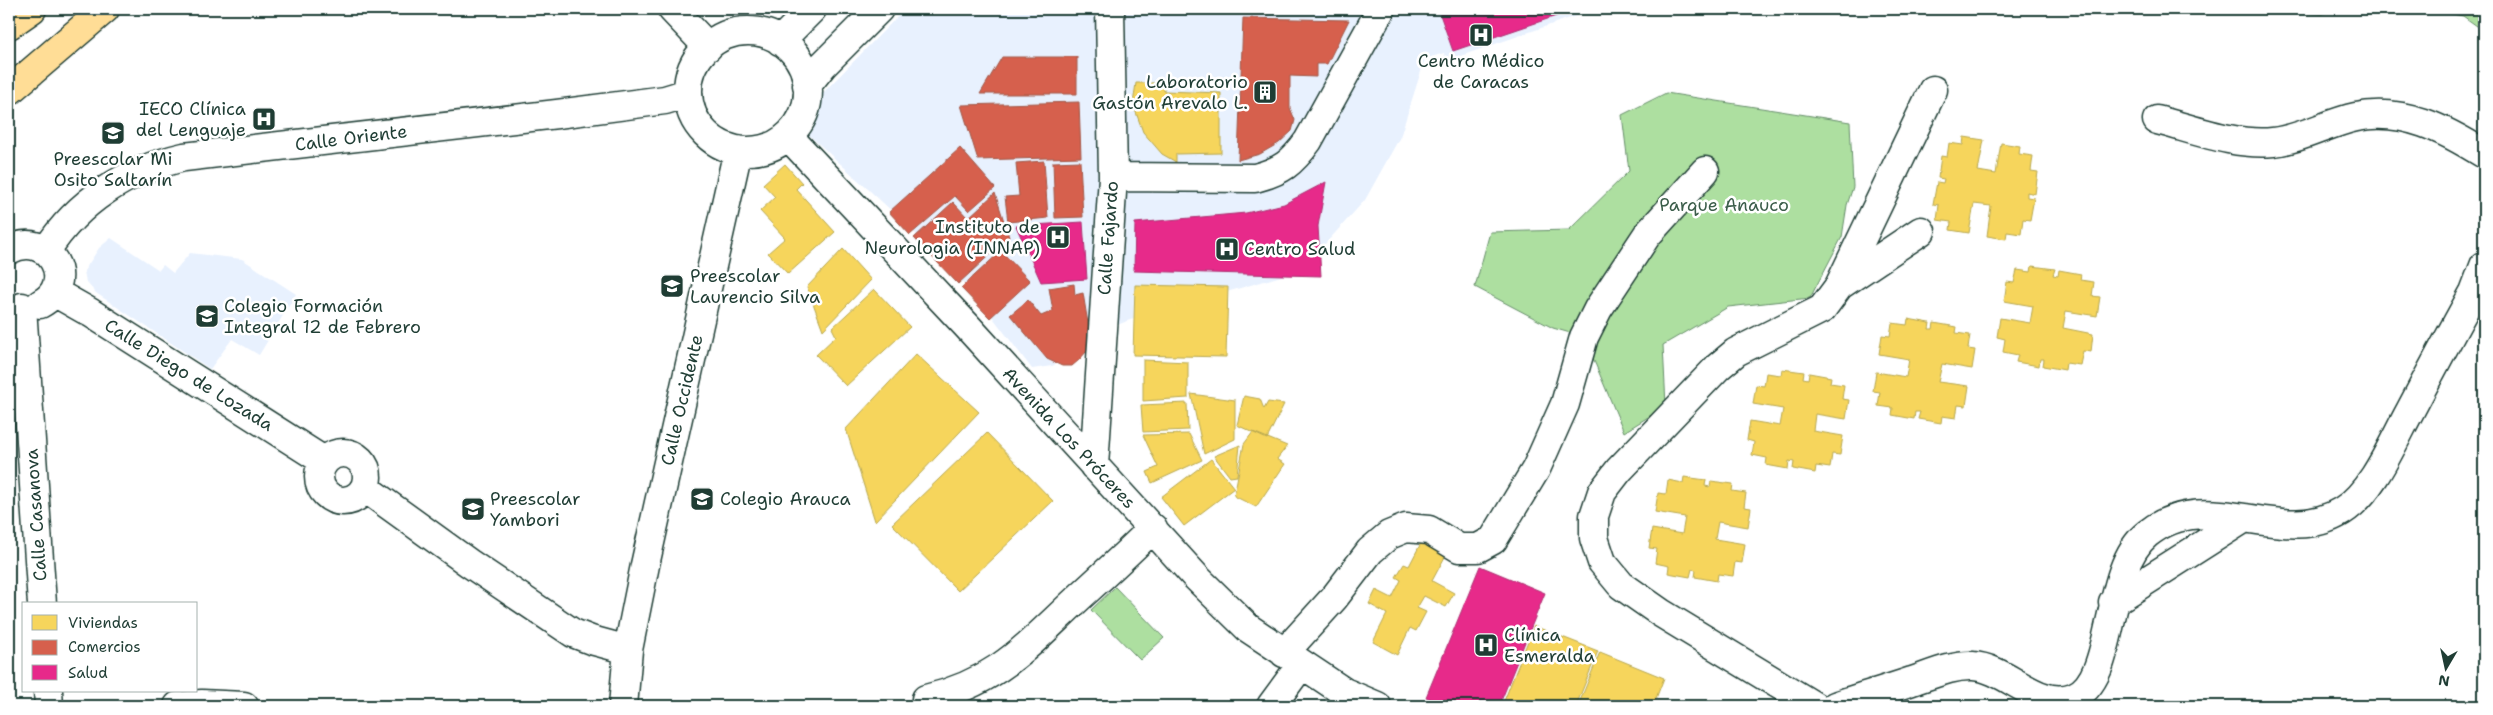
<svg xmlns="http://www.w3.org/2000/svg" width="2493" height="715" viewBox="0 0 2493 715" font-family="'Shantell Sans',sans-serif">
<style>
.built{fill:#e8f1fe}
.green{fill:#addfa0;stroke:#668e6a}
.homes{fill:#f6d55c;stroke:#b6a750}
.shops{fill:#d6604d;stroke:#9f5646}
.health{fill:#e7298a;stroke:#ab2f70}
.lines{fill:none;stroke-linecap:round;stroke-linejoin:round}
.minor-casing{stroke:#1f3d34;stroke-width:31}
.highway-casing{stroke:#1f3d34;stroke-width:31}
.minor{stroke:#fff;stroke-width:28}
.highway{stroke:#ffdd96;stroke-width:28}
.labels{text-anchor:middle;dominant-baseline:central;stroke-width:5;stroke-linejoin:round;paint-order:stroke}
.poi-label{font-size:18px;fill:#1f3d34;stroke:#fff;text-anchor:start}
.street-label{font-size:18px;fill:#1f3d34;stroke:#fff}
.park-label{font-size:18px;fill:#3b5d4a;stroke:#fff}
</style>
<rect width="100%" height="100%" fill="#fff"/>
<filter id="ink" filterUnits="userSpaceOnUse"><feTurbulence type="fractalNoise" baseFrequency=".02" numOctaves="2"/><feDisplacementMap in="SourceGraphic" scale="10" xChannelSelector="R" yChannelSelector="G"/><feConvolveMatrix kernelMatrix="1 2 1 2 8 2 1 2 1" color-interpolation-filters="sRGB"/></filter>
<g filter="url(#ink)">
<path class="built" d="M905 9H1596L1446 61 1444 53 1425 59 1400 137 1365 200 1326 243 1285 275 1127 321 1096 334 1082 351 1052 366 1032 369 978 298 906 224 808 134 805 125 807 113 815 101Z
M111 238 159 270 163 265 173 273 190 253 242 259 296 294 259 355 232 339 210 369 96 293 86 282 84 271 99 248Z"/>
<path class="green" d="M2213 9H2336L2322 14Z
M2426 9H2484V31L2463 16Z
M1666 93 1850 122 1853 187 1847 205 1842 237 1810 298 1728 307 1663 345 1666 406 1624 432 1584 337 1553 328 1475 287 1490 232 1569 230 1629 171 1622 115Z
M1115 587 1164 638 1140 660 1091 610Z"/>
<path class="homes" d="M1136 83H1164V91L1221 93V153L1176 154V162L1162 154 1143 132 1133 104Z
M1964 137 1984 140 1978 171 1996 174 2001 143 2020 146 2019 154 2033 156 2031 171 2038 172 2035 194 2027 192V197L2034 198 2030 220 2023 219 2021 234 2007 232 2006 239 1987 236 1991 206 1974 204 1969 233 1950 230 1951 222 1937 220 1939 205 1933 204 1937 182 1943 183 1944 179 1938 178 1941 156 1947 157 1949 143 1963 145Z
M785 164 802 183 796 189 835 232 788 274 768 253 785 238 760 211 775 197 763 184Z
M843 249 871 280 823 330 807 287Z
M2032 266 2055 269 2053 275 2058 276 2059 270 2081 274 2080 280 2094 282 2092 296 2100 297 2097 316 2066 311 2063 328 2093 334 2091 352 2083 351 2080 365 2066 363 2065 370 2043 366 2044 359H2040L2039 366 2016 362 2018 355 2003 352 2005 339 1997 337 2000 318 2030 323 2033 306 2004 301 2007 282 2014 283 2017 270 2031 272Z
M1135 285 1228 287 1226 357 1133 355Z
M874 289 910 327 846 386 816 355 836 336 832 328Z
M1908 319 1930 323 1929 329H1933L1934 323 1957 327 1956 333 1970 335 1968 349 1975 350 1972 369 1942 364 1938 382 1969 386 1966 406 1958 405 1956 418 1942 416 1941 423 1918 419 1920 412H1915L1914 419 1892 415 1893 408 1878 406 1880 392 1873 391 1876 372 1906 377 1909 359 1879 354 1882 335 1890 336 1892 323 1907 325Z
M916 354 979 412 875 521 846 429Z
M1143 360 1188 362V398L1143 401Z
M1782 369 1804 372 1803 378 1808 379 1809 373 1831 377 1830 383 1844 385 1842 399 1849 400 1846 419 1815 414 1813 431 1843 436 1840 455 1832 454 1830 468 1816 466 1815 473 1793 469 1794 462 1789 461 1788 469 1766 465 1767 458 1752 455 1754 442 1747 440 1750 421 1780 426 1783 409 1753 404 1756 385 1764 386 1766 373 1781 375Z
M1191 394 1235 400V439L1204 454Z
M1244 396 1260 399 1264 409 1268 402 1284 404 1267 439 1237 425Z
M1187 403 1188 430 1143 432 1141 405Z
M1253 432 1287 446 1277 459 1285 464 1256 507 1234 496 1244 444Z
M987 433 1053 501 958 591 892 524Z
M1189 434 1202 460 1152 483 1147 472 1158 467 1143 435Z
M1240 445 1237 476 1230 477 1214 456Z
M1211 459 1234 488 1184 526 1161 497Z
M1684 477 1706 480 1705 486 1710 487 1711 481 1733 484 1732 491 1746 493 1744 507 1751 508 1748 527 1718 522 1715 539 1745 544 1742 563 1735 562 1733 576 1718 574 1717 581 1695 577 1696 570 1692 569 1690 577 1668 573 1669 566 1655 563 1657 549 1649 548 1652 529 1682 534 1685 517 1655 512 1658 493 1666 494 1668 480 1683 483Z
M1422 541 1447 553 1432 581 1454 593 1446 607 1424 596 1417 608 1426 612 1416 631 1410 628 1397 655 1373 642 1387 614 1369 604 1376 590 1392 598 1401 580 1396 577 1404 564 1409 566Z
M1534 626 1598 651 1576 706H1502Z
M1600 652 1664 678 1653 706H1578Z"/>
<path class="shops" d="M1243 18 1349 20 1327 64H1316V77L1290 76V108L1295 120 1292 131 1279 143 1260 154 1238 160Z
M1002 57H1077V94H980Z
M1079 102 1081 157 978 160 961 105Z
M960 148 995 188 969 211 955 196 910 235 889 212Z
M1044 161 1048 218 1008 222 1005 197 1019 196 1016 163Z
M1080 161 1083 217 1055 218 1053 162Z
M995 193 1009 237 958 284 914 238 953 202 968 218Z
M1001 251 1030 281 990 318 961 288Z
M1074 284 1075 295 1083 293 1090 336 1087 351 1079 360 1072 366H1062L1047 359 1010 315 1028 300 1041 316 1053 311 1049 288Z"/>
<path class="health" d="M1438 9H1577L1453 51Z
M1326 182 1318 226 1321 276 1134 271 1135 223 1246 213 1284 204Z
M1083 222 1087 279 1041 282 1016 226Z
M1480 566 1545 593 1499 706H1448L1426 697Z"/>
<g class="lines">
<g class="minor-casing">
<path id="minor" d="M672 9 708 47
M688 91a60 60 0 1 1 120 0a60 60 0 1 1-120 0Z
M780 41 812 9
M807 85 823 65 879 9
M2157 120C2193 129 2235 146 2273 142 2301 139 2328 123 2356 117 2403 107 2446 130 2484 154
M788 136 967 326 1196 577 1248 628 1344 692 1377 706
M1113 177 1255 178C1282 171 1292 163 1308 141L1381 9
M9 250C49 228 79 284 40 304
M46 251C78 201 127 170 184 157L557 114 665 100 688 93
M1840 285 1921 231
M54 292 91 313 324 461
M22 307 42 604
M319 477a24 24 0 1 1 48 0a24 24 0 1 1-48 0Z
M1094 466 1113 177 1110 9
M365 488 469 563 573 633 591 640 628 650
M2113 602 2245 518
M1284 653 1334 598 1370 551 1389 535 1406 528 1429 530 1459 548H1478L1493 540 1536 469 1565 404 1584 337 1598 309 1647 235 1705 171
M48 691 49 706
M926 699C994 683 1023 650 1072 604 1099 579 1126 555 1153 528
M178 706 202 704 244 706
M623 706 628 650 645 565 738 150
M1271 706 1301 665
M1814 706 1661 613 1621 585 1602 562 1594 538V516L1602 492 1619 470 1718 367 1736 352 1822 309 1839 286 1933 90
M1835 706C1860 697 1886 690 1912 681 1931 675 1952 665 1973 666 2008 668 2037 710 2073 697 2118 680 2102 571 2147 534 2208 484 2281 549 2342 511 2373 492 2393 442 2410 411 2431 371 2452 332 2474 292L2484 266"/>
</g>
<g class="highway-casing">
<path id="highway" d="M9 25 32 9
M9 91 105 9"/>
</g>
<use href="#minor" class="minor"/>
<use href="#highway" class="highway"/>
</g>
</g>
<defs>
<g id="hospital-square" transform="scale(1.25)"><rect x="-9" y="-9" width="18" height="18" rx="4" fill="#1f3d34" stroke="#fff"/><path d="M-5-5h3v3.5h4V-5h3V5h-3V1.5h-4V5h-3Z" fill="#fff"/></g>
<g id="building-square" transform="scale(1.25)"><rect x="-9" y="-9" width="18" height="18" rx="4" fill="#1f3d34" stroke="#fff"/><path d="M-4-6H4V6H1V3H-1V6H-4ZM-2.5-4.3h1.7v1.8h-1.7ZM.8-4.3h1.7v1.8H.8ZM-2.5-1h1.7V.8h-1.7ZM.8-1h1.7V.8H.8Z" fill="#fff"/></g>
<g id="school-square" transform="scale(1.25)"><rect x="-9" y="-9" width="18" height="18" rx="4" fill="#1f3d34" stroke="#fff"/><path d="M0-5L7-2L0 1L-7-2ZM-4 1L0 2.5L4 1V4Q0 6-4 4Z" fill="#fff"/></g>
</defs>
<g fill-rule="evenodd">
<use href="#hospital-square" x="1481" y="35"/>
<use href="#building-square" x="1265" y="92"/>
<use href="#hospital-square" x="264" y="119"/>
<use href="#school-square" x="113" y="133"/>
<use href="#hospital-square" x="1058" y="237"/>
<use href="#hospital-square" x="1227" y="249"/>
<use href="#school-square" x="672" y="286"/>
<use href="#school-square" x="207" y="316"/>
<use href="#school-square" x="702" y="499"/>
<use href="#school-square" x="473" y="509"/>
<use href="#hospital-square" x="1486" y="645"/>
</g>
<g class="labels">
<g class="poi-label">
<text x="1481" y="61" text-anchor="middle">Centro Médico<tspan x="1481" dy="21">de Caracas</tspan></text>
<text x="1248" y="82" text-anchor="end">Laboratorio<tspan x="1248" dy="21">Gastón Arevalo L.</tspan></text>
<text x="246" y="109" text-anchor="end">IECO Clínica<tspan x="246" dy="21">del Lenguaje</tspan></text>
<text x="113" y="159" text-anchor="middle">Preescolar Mi<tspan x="113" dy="21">Osito Saltarín</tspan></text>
<text x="1040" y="227" text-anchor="end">Instituto de<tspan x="1040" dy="21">Neurologia (INNAP)</tspan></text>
<text x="1244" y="249">Centro Salud</text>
<text x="690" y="276">Preescolar<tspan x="690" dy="21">Laurencio Silva</tspan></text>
<text x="224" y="306">Colegio Formación<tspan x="224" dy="21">Integral 12 de Febrero</tspan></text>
<text x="490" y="499">Preescolar<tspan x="490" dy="21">Yambori</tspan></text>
<text x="720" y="499">Colegio Arauca</text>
<text x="1504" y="635">Clínica<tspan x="1504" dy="21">Esmeralda</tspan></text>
</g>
<g class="street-label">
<text transform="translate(351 138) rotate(-7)">Calle Oriente</text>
<text transform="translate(1108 238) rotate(-86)">Calle Fajardo</text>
<text transform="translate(189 375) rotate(32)">Calle Diego de Lozada</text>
<text transform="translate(682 400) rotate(-77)">Calle Occidente</text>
<text transform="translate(1069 438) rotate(47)">Avenida Los Próceres</text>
<text transform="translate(36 515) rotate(-94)">Calle Casanova</text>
</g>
<g class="park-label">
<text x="1724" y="205">Parque Anauco</text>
</g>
</g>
<rect width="2493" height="715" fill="none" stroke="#fff" stroke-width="30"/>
<rect x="15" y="15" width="2463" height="685" fill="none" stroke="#1f3d34" stroke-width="2" filter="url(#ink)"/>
<rect x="22" y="602" width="175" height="90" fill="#ffffff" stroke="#a5b1ae"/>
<rect x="32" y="615" width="25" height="15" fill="#f6d55c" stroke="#a5b1ae"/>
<text x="68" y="628" font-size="15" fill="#1f3d34">Viviendas</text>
<rect x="32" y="640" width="25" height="15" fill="#d6604d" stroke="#a5b1ae"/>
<text x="68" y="652" font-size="15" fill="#1f3d34">Comercios</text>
<rect x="32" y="665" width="25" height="15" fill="#e7298a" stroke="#a5b1ae"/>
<text x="68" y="678" font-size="15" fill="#1f3d34">Salud</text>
<g transform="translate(2446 668) rotate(189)" stroke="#ffffff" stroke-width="4" paint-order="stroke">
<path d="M0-4L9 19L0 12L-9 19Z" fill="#1f3d34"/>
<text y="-8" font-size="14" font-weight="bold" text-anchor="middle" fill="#1f3d34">N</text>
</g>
</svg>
